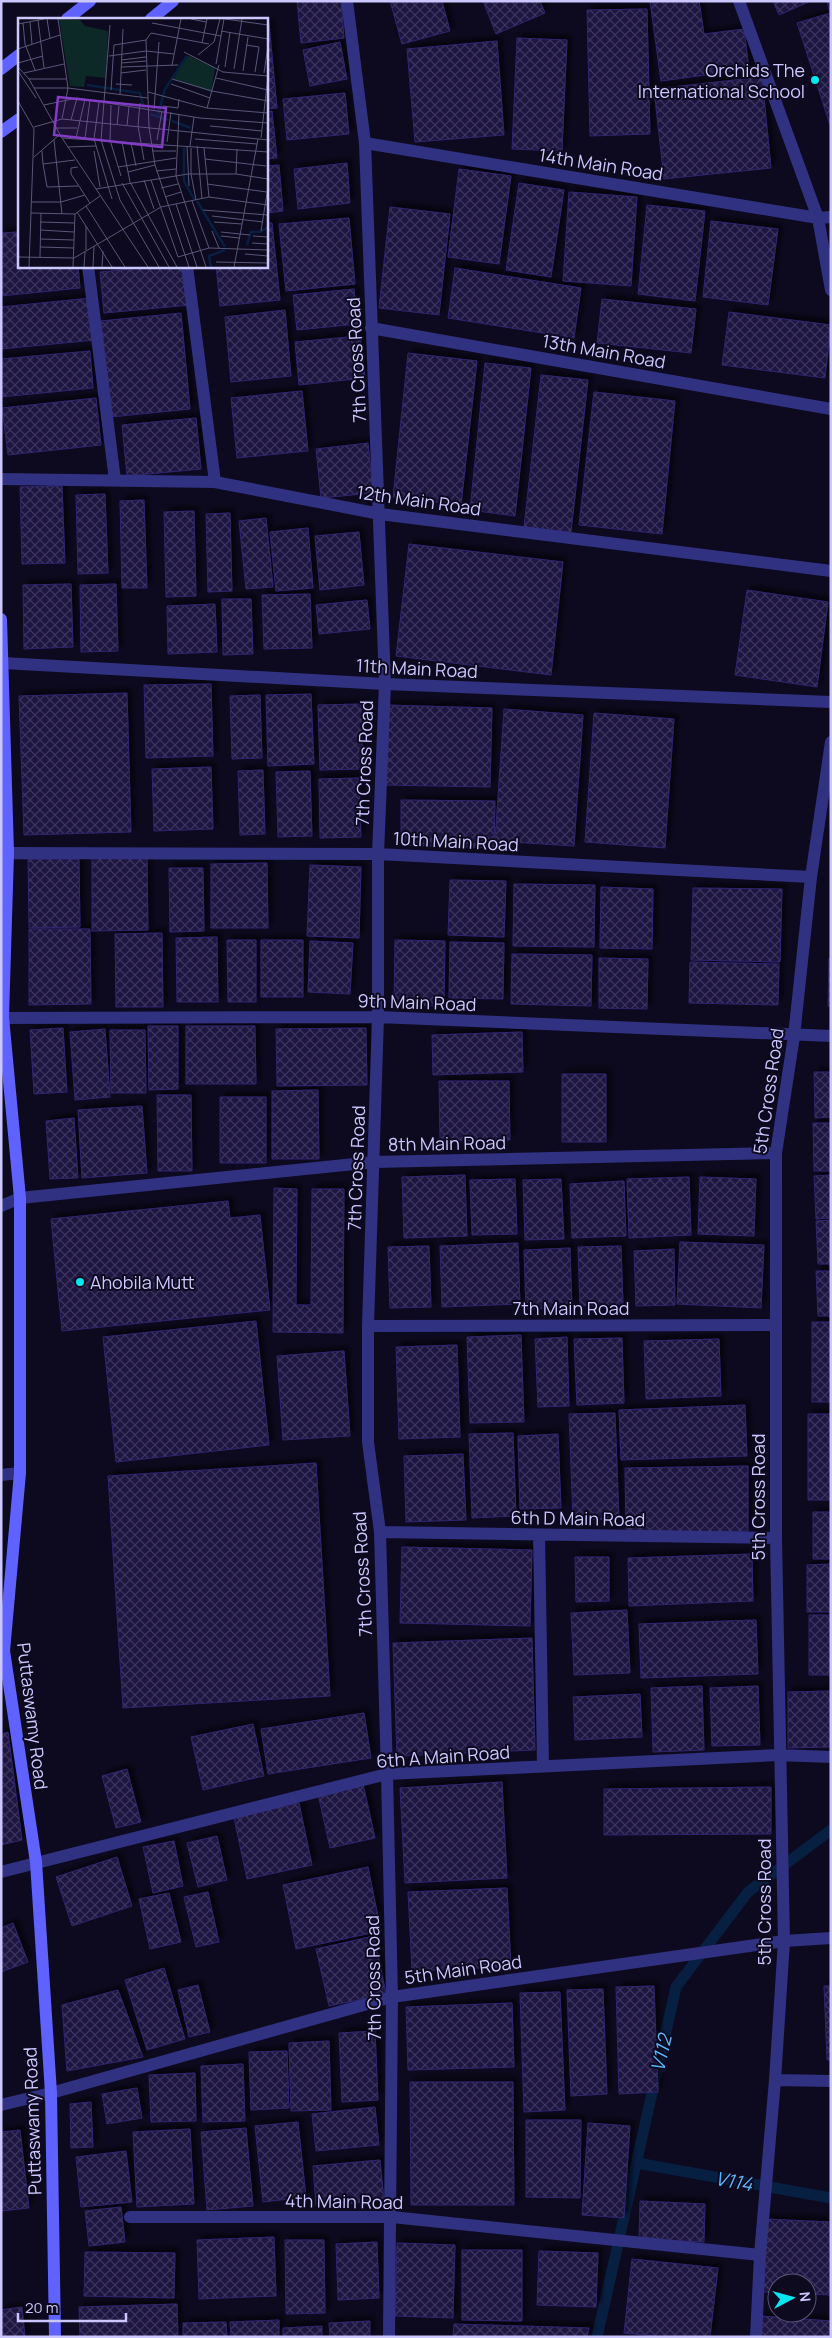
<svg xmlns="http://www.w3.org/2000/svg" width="832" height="2338" viewBox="0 0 832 2338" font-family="Manrope,sans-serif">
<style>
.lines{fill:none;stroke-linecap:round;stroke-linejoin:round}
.stream{stroke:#071f41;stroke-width:11}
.building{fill:url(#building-cross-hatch);stroke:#30256f;filter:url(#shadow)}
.minor{stroke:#313182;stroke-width:12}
.secondary{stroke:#5f62ff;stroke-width:12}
.poi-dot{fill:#00e6f3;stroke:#0d0a1f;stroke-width:2}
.labels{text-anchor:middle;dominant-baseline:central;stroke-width:4;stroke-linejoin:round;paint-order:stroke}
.poi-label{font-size:18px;fill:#ccc8ff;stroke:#0d0a1f;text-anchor:end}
.street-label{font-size:18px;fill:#ccc8ff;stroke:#0d0a1f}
.water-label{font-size:19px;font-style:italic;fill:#56b8ff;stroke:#0d0a1f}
.inset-river{fill:none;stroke:#071f41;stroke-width:2.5}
.inset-road{fill:none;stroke:#595679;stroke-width:1}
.view{fill:#833cc5;fill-opacity:0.15;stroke:#833cc5;stroke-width:2.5}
.inset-edge{fill:none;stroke:#ccc8ff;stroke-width:2.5}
</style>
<defs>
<pattern id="building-cross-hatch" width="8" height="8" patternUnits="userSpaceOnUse" patternTransform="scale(1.25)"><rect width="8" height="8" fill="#1c1541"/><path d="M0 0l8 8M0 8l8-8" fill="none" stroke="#3c365e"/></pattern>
<filter id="shadow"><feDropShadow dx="4.5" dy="-4.5" stdDeviation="2.5" flood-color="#0009"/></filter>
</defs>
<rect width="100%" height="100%" fill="#0d0a1f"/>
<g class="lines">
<path class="stream" d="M637 2163 831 2198
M597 2337 676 1987 748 1892 831 1830"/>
</g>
<path class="building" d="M297 1H341L344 38 301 43Z
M390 1H442L450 31 402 44Z
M483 1H540L545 13 496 34Z
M650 1H699L704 34 744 29 749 69 661 81Z
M773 1H811L779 15Z
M827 1H831V128L797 23 830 13Z
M647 9 650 134 590 136 587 10Z
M269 23 277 108 266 109V24Z
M517 38 567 40 562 151 512 149Z
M497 41 504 135 415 142 407 49Z
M340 42 347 79 310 86 303 50Z
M762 77 771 168 664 179 654 89Z
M345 93 349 134 287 140 283 99Z
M272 111 277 158 266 159V112Z
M347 163 350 203 298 209 294 169Z
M279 165 283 211 266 213V166Z
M459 169 511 176 499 264 448 257Z
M519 183 564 190 551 277 506 270Z
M569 192 637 197 631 286 563 281Z
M647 205 705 211 695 301 638 294Z
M390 207 450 214 439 315 379 308Z
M349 218 355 284 286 291 279 224Z
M711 221 778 229 768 305 703 297Z
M266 223H272L280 300 220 306 216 266H266Z
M19 232V266H78L80 288 1 296V233Z
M162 266H186L190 305 104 313 100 272Z
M455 268 581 288 574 338 448 318Z
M354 289 358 324 297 330 293 295Z
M91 298 95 340 1 349V307Z
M602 299 696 309 691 353 597 343Z
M285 310 291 376 231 382 225 317Z
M729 312 831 325 825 378 722 365Z
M181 313 190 409 111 417 101 321Z
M360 336 365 378 299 385 295 342Z
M90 351 93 388 1 397V359Z
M408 353 477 361 461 505 393 497Z
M485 363 531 368 515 516 470 510Z
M541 375 588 380 571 532 524 527Z
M302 391 308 451 237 458 231 398Z
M594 392 675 401 662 534 579 525Z
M96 398 101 445 8 455 2 408Z
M196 418 201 469 127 476 122 425Z
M368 443 373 493 321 498 316 449Z
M62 486 65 563 22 564 20 487Z
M105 494 108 573 78 574 76 495Z
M144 500 147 588H122L120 501Z
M194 511 196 596 166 597 164 512Z
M230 513 232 591 208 592 206 514Z
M266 518 273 587 246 589 239 521Z
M308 528 313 588 276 591 270 532Z
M359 532 364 585 320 590 315 536Z
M409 544 563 562 551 675 396 656Z
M71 584 73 647 24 649 23 585Z
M116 584 118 651 81 652 80 585Z
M747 590 828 602 817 687 735 675Z
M310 594 312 648 264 649 262 595Z
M222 599H251L253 654 223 655Z
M367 600 370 629 319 634 316 605Z
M215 604 217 652 168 654 167 606Z
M211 684 213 756 146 758 144 685Z
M127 693 131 832 24 835 19 696Z
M311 694 314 764 268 766 266 695Z
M260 695 262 758 232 759 230 696Z
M361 704 363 769 320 770 318 705Z
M386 705 492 708 490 787 385 785Z
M504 709 583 715 574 846 495 841Z
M594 713 674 719 665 848 585 842Z
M211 767 213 829 154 831 152 769Z
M263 770 265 834 240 835 238 771Z
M310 771 312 836 278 837 276 772Z
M359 778 361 837 320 838 319 779Z
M401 800 495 801 494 848 401 845Z
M92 857H147L148 930 92 931Z
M28 859H79L80 927 29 928Z
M267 863 268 928H211V864Z
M310 865 361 867 359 938 307 936Z
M169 868H203L204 931 170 932Z
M450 880 506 881 504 937 448 935Z
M514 884 595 885 594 947 513 946Z
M601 887 653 889 652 949 600 948Z
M693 888 782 889 780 962 691 960Z
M29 929H90L91 1004 29 1005Z
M162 933 163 1007H116L115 934Z
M217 937 218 1002H177L176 938Z
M227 940H256V1002H228Z
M261 940H303V997H261Z
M395 940 445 941 444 1006 394 1005Z
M310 941 353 943 350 994 308 992Z
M450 942 504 943 503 999 449 998Z
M512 954 592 955 591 1006 511 1004Z
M599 958 648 959 647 1009 599 1008Z
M829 958 831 959V1006H828Z
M690 962 779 964 778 1005 689 1003Z
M148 1026H178V1089L149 1090Z
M186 1026H255L256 1084H186Z
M63 1028 67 1092 34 1094 30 1030Z
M366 1028 367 1085 277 1086 276 1029Z
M105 1029 110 1097 75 1100 70 1032Z
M110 1030H145L146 1093H111Z
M522 1032 523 1072 433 1075 432 1035Z
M814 1072H831V1117L815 1118Z
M562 1074H606V1142H562Z
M439 1081H509L510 1140 440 1141Z
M318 1090 319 1159H272V1091Z
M157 1095H191L192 1171H158Z
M220 1097H266V1163H220Z
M142 1106 147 1173 82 1178 78 1110Z
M74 1118 78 1178 50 1179 46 1121Z
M813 1123H831V1171H814Z
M465 1175 467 1236 404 1238 402 1177Z
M831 1175V1218L816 1219 814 1176Z
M689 1177 691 1235 629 1238 627 1179Z
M700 1177 756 1179 754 1236 698 1234Z
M515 1179 517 1234 472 1235 470 1180Z
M561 1179 564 1239 525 1240 523 1180Z
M624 1181 626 1236 572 1238 570 1184Z
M274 1188 297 1189 296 1305H311L312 1189H344L343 1333 273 1332Z
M228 1201 230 1218 260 1215 270 1310 62 1331 51 1219Z
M831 1220V1264H818L816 1221Z
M680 1242 764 1245 761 1308 677 1304Z
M518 1243 520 1304 442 1307 440 1246Z
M429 1246 431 1307 390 1308 388 1247Z
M621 1246 623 1304 580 1306 578 1247Z
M570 1248 572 1308 526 1309 524 1250Z
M674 1249 675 1305 636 1306 634 1251Z
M816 1271H831V1316H818Z
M256 1321 269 1445 116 1462 103 1337Z
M812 1322H831V1402H812Z
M521 1335 524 1422 470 1423 467 1337Z
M567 1337 569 1406 538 1407 535 1339Z
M622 1338 624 1403 577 1405 574 1339Z
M719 1339 721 1396 646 1399 644 1341Z
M457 1345 460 1437 399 1439 396 1347Z
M344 1351 350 1436 283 1440 277 1356Z
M745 1405 747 1456 621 1460 619 1410Z
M615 1413 619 1519 573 1520 569 1414Z
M808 1414H831V1500H808Z
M513 1433 516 1516 472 1518 469 1434Z
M558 1434 561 1508 520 1509 518 1436Z
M463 1454 466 1520 406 1522 404 1456Z
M316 1463 330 1696 123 1708 108 1476Z
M748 1466V1531L626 1533 625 1468Z
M813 1512H831V1559H813Z
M402 1547 532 1550 530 1626 400 1623Z
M752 1554 753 1601 629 1606 628 1558Z
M575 1557H609V1601L576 1602Z
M831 1564V1612H807V1565Z
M627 1610 630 1673 574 1675 571 1613Z
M809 1615H831V1675H809Z
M756 1620 758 1674 641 1678 639 1624Z
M532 1638 535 1750 397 1756 393 1643Z
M702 1686 704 1750 653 1752 651 1688Z
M758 1686 760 1745 712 1746 710 1688Z
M831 1691V1747L788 1748V1692Z
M640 1694 642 1737 575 1740 573 1697Z
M364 1713 371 1758 268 1774 261 1729Z
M253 1724 264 1776 203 1790 191 1737Z
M8 1732 22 1840 1 1845V1734Z
M127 1769 141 1822 116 1828 102 1776Z
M502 1782 507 1878 405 1883 400 1788Z
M363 1784 375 1838 330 1848 318 1794Z
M771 1787V1834L604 1835V1789Z
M299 1803 312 1865 247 1879 234 1818Z
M217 1836 227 1880 198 1887 187 1843Z
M174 1841 183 1886 153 1893 143 1847Z
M117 1857 132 1906 72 1926 56 1877Z
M368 1867 381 1931 296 1949 283 1885Z
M507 1888 511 1967 412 1971 408 1892Z
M208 1892 219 1942 196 1947 184 1897Z
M169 1893 181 1942 150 1949 139 1899Z
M13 1923 28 1962 1 1972V1928Z
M374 1936 386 1994 329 2006 316 1949Z
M164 1968 185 2039 147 2050 125 1980Z
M198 1985 210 2032 189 2037 178 1990Z
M654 1986 658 2092 619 2094 616 1987Z
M824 1986H831V2060H827Z
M603 1989 607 2094 571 2096 567 1990Z
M118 1990 143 2057 67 2071 62 2005Z
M560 1992 565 2110 524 2112 520 1993Z
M512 2003 514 2067 408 2070 406 2007Z
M375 2031 378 2100 342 2102 339 2033Z
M329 2041 331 2110 291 2111 289 2043Z
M287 2051 289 2108 251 2110 249 2052Z
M243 2064 245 2121 203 2122 201 2066Z
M195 2073 196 2121 151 2122 149 2075Z
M410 2082H513L514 2205H411Z
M137 2088 142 2118 107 2124 102 2094Z
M91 2102 93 2147 71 2148 70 2104Z
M375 2107 379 2145 316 2151 312 2114Z
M526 2120H581L580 2198 526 2197Z
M298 2122 306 2197 263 2202 255 2126Z
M588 2123 630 2126 624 2218 582 2215Z
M246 2128 253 2206 207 2210 201 2132Z
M190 2129 194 2204 137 2207 133 2132Z
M20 2130 29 2208 1 2211V2132Z
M126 2151 132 2202 81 2207 76 2157Z
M380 2160 384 2201 316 2206 313 2166Z
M640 2201 705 2204 704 2242 639 2239Z
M121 2207 125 2242 89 2246 85 2211Z
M765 2219 831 2222V2295L807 2294V2283H777V2292H762Z
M274 2237 276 2296 199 2299 197 2240Z
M285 2240H324L325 2313 286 2314Z
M377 2242 379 2298 338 2300 336 2244Z
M397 2243 455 2245 453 2318 395 2316Z
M462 2250H522V2321L462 2320Z
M539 2251 598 2253 596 2307 537 2305Z
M85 2252 175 2253 174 2298 84 2296Z
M632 2259 718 2268 710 2337H664L624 2333Z
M177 2304 178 2337H80L79 2307Z
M22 2307 25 2337H1V2310Z
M761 2316 831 2321V2337H760Z
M279 2320V2337H231L230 2322Z
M370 2321V2337H330L329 2323Z
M226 2322 227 2337H183V2323Z
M454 2324 589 2328 587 2337H453Z
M322 2326V2337H283V2328Z"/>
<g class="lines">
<path class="minor" d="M347 1 365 143 385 684 378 854V1017L368 1326V1442L380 1532 387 1774 392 1997 389 2337
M739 1 818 218 831 290
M365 143 818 218 831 217
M88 266 115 480
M187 266 215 482
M371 328 831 409
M1 479 215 482 380 514 831 571
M3 663 385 684 831 702
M1 856 8 853 378 854 811 877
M1 1018 378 1017 831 1036
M1 1206 20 1198 374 1162 776 1153
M368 1326 774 1325
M1 1475 20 1473
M380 1532 776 1538
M539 1535 543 1766
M1 1872 387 1774 778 1755 831 1757
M775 2080 831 2081
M1 2105 51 2093 392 1997 784 1941 831 1938
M130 2217H392L760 2255
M756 2337 760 2255 775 2080 784 1941 776 1538V1153L794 1036 811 877 831 742"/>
<path class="secondary" d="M67 19 90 1
M151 19 173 1
M1 69 19 55
M1 132 19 119
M1 619 8 853 3 1017 20 1198V1473L4 1651 36 1862 51 2093 55 2337"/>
</g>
<g class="poi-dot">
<circle cx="815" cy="80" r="5"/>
<circle cx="80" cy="1282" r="5"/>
</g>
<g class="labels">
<g class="poi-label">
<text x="805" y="70">Orchids The<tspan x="805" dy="21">International School</tspan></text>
<text x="90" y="1282" text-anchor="start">Ahobila Mutt</text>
</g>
<g class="street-label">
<text transform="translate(601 164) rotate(9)">14th Main Road</text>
<text transform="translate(604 351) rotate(10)">13th Main Road</text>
<text transform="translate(356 360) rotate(-93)">7th Cross Road</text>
<text transform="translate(419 500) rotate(8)">12th Main Road</text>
<text transform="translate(417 668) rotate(3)">11th Main Road</text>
<text transform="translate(364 763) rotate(-88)">7th Cross Road</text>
<text transform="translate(456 841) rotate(3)">10th Main Road</text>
<text transform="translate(417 1002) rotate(2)">9th Main Road</text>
<text transform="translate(768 1091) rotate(-82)">5th Cross Road</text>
<text transform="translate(447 1143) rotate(-1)">8th Main Road</text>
<text transform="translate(356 1168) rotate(-88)">7th Cross Road</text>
<text x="571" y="1308">7th Main Road</text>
<text transform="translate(758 1497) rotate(-90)">5th Cross Road</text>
<text transform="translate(578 1518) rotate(1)">6th D Main Road</text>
<text transform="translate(362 1574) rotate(-93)">7th Cross Road</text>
<text transform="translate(33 1716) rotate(83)">Puttaswamy Road</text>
<text transform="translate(443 1756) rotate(-4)">6th A Main Road</text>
<text transform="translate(764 1902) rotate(-90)">5th Cross Road</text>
<text transform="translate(463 1969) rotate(-8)">5th Main Road</text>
<text transform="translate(373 1978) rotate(-91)">7th Cross Road</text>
<text transform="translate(32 2121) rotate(-92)">Puttaswamy Road</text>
<text transform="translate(344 2201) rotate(1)">4th Main Road</text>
</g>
<g class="water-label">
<text transform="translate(661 2053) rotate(-77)">V112</text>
<text transform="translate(734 2181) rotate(10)">V114</text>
</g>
</g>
<g transform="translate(18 18)">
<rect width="250" height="250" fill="#0d0a1f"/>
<path d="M41 1 62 2 67 8 90 13 88 60 68 58 66 69 52 68Z" fill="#0d2927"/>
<path d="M171 38 197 50 193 74 156 61 161 49Z" fill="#0d2927"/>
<path class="inset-river" d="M69 67 122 75 126 90M132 96 150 102M140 97 147 71 169 38M154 103 173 110M166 130V163L176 181M179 183 207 229M229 227 233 214H242L250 209M193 249 191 238 207 232"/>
<path class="inset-road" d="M29 1 32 20M40 1 50 70 44 101M173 1 188 4M207 1 250 7M20 2 26 50M12 4 14 26M5 5 7 26 17 52M134 5 203 18M0 6 26 1M92 7 83 122 102 182 141 249M203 13 250 21M184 25 189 1M96 27 128 22M228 27 241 29 237 54M0 31 42 17M166 34 205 54 250 58M180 37 196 24 202 1M91 38 128 33 156 36M103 42 128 39M0 45 25 38M103 45 128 43M198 46 206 1M154 47 163 1M0 49 11 61 44 120 130 249M103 49 160 47M207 49 212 14M216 51 224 1M0 53 18 80M225 53 230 19M6 55 46 46M103 55 128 52M246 55 250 28M198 60 250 72M11 61H48M154 61 194 73 250 83M98 66 114 67M153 66 192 80M16 70H50L130 80M93 72 96 27M130 74 189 90 250 95M102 77 105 11M0 83 16 111 11 249M81 84 76 121 94 181M122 85 120 108 126 142M26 87 59 80 182 100 250 105M93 87 92 122 103 158M145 88 160 90 161 81M189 90 201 47M136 91 141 24M161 96 158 158 188 249M53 102 59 80M99 107 101 88M109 107 111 89M192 108 244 113M16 109 44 101 250 122M38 110H59M44 120 250 134M58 120 67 81M67 120 72 82M243 120 250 58M177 121 239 126M36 122 44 196M139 122 144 93M104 124 112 164 159 249M149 124 153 94M113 125 118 148M169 128 171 168M172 128 176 99M179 128 184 181M50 129 78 128M173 130V156L178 182M186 130 191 179M24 133 25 146 57 142M76 133 82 169M134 133H158M16 139 40 118M187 141 248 148M25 146 29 169 60 168M60 149 53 150V156L72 185M100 149 158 140M138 153 158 151M110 154 137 147M218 156 219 131M126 162 136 191M133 162 160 239 191 230 250 232M104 165 151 249M189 166 249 174M143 170 160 166M78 171 170 156H218L250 161M147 179 163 174M174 183 191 230M14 184H43L67 177M158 186 179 249M68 188 107 249M185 192 250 197M59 194 94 249M13 195 57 196 82 178M194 198 245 204M22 204 57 205M196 204 224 206M22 212 56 214M194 213 201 230M243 213 250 169M203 214 232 217M203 218 221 220M235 218 250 219M22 221 56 222M234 225 250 226M22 229 56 230M68 232V208M227 236 250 238M0 239 56 240 143 189 191 179 250 187M22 239 23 195M198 244 250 245M55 249 57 196M66 249 67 234M75 249 76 228M84 249 85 233M171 249 137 147 131 109 128 22 133 15 191 26M216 249 240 121"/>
<path class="view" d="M40 79 148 90 144 129 36 117Z"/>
<rect width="250" height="250" class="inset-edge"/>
</g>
<rect width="832" height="2338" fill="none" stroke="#ccc8ff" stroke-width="5"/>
<g transform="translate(792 2298) rotate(84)"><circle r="24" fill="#0d0a1f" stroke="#595679"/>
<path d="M0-4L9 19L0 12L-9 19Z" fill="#00e6f3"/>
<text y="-8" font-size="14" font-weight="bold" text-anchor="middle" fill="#ccc8ff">N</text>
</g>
<path d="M18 2313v8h108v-8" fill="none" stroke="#ccc8ff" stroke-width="2.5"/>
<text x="25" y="2313" font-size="15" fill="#ccc8ff" stroke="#0d0a1f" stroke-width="4" paint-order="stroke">20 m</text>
</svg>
